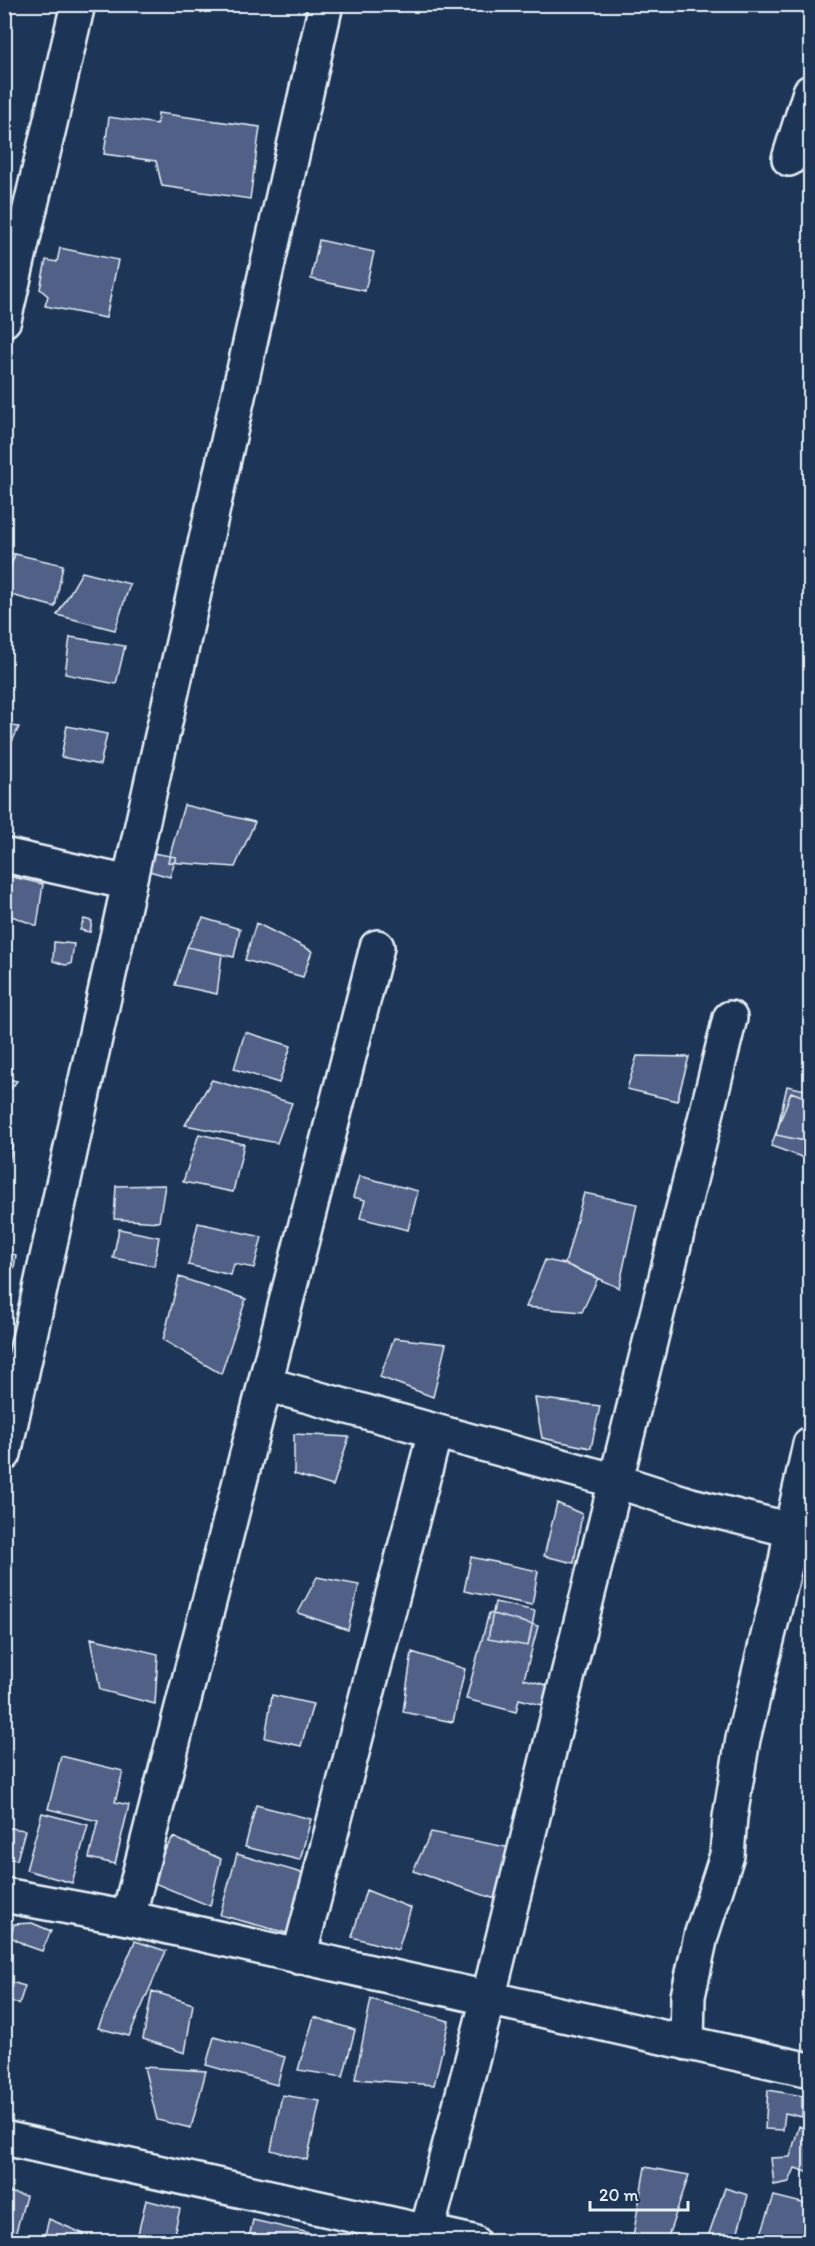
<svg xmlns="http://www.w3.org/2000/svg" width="815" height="2246" viewBox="0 0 815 2246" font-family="Itim,sans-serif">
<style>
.building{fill:#516087;stroke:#e8f1f8;stroke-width:1.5}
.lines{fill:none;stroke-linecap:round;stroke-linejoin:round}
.minor-casing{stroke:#e8f1f8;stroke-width:38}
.minor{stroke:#1d3557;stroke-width:33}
</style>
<rect width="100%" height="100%" fill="#1d3557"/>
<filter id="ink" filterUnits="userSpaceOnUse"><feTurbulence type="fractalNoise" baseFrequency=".0167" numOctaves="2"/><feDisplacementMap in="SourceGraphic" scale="12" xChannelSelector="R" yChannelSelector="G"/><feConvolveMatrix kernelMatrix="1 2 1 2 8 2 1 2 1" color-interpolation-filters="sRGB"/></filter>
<g filter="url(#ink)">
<path class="building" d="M158 113 260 127 250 199 162 186 156 161 104 154 109 117 157 124Z
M319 240 374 252 365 291 311 279Z
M60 248 118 260 106 318 45 306 48 296 40 289 46 260 57 262Z
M4 552 15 554 4 586Z
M15 554 63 565 55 607 4 593V586Z
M82 572 130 584 115 630 57 615Z
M70 637 125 646 116 684 65 674Z
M4 725 19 727 4 758Z
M67 726 107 734 100 765 61 757Z
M184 805 255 822 235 867 168 862Z
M153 853 176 857 170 877 149 871Z
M4 875 43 884 37 926 4 913Z
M203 918 240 929 234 957 187 947Z
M84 919 92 921 90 932 80 930Z
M256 923 312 951 303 977 245 960Z
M54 942 74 944 71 964 65 965 53 961Z
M187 947 222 954 217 994 175 985Z
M245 1032 291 1046 279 1083 234 1069Z
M637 1056 689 1057 677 1101 627 1089Z
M4 1078 17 1081 4 1098Z
M212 1080 292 1103 277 1143 185 1125Z
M787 1086 810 1091V1142L776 1135Z
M791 1092 810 1099V1160L771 1146Z
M199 1134 244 1144 233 1192 183 1182Z
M4 1143 13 1144 4 1180Z
M359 1176 418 1191 408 1230 360 1218 365 1200 353 1197Z
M165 1185 159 1222 114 1219 116 1186Z
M584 1193 637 1204 619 1288 565 1264Z
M198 1223 262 1237 254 1268 234 1264 231 1275 188 1265Z
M119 1229 159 1237 154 1266 113 1258Z
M4 1251 16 1255 14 1268 4 1267Z
M545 1260 565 1264 598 1278 582 1312 526 1307Z
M179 1277 246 1299 221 1374 163 1340Z
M394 1338 446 1344 433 1397 380 1377Z
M535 1398 600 1406 591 1448 542 1438Z
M294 1434 349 1437 333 1486 294 1474Z
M557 1503 582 1514 574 1563 544 1556Z
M471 1557 538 1571 532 1605 464 1591Z
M317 1577 359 1585 348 1630 298 1613Z
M495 1602 535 1611 528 1646 488 1639Z
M489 1613 538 1626 524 1679 554 1687 549 1707 519 1699 516 1712 466 1699Z
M91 1638 158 1654 155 1704 100 1690Z
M412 1652 465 1669 453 1722 403 1712Z
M272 1695 313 1704 301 1746 265 1738Z
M61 1756 123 1771 115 1802 129 1805 115 1864 89 1858 98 1821 48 1809Z
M256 1805 311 1819 300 1860 245 1847Z
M42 1813 88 1825 72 1883 26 1870Z
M4 1827 25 1830 17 1860 4 1858Z
M431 1832 511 1848 498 1900 413 1871Z
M173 1837 221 1859 210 1906 147 1880Z
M237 1854 312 1876 294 1935 220 1915Z
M366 1890 411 1908 398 1950 352 1937Z
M32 1923 51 1931 42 1951 25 1945 11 1937 14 1924Z
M135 1941 166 1951 129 2036 98 2028Z
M4 1980 25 1986 19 2004 4 1999Z
M152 1991 193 2004 185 2053 143 2039Z
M371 1999 449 2021 434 2085 355 2079Z
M314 2017 355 2030 343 2077 298 2070Z
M214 2037 285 2057 277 2085 206 2065Z
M144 2067 206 2071 191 2128 157 2120Z
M768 2090 802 2096V2117L785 2113 783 2130 765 2129Z
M282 2095 320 2101 307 2160 271 2150Z
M799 2126 810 2131V2173L795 2168 789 2182 774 2185 771 2158 790 2157Z
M645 2167 689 2175 666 2242H632Z
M725 2188 748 2195 735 2242H706Z
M4 2191 26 2196 14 2239 4 2238Z
M774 2196 810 2205V2242H758Z
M146 2200 180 2209 172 2242H136Z
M49 2219 84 2234 82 2242H43Z
M253 2220 310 2233 308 2242H248Z"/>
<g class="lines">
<g class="minor-casing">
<path id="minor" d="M789 159 810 92
M4 320 78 4
M4 855 129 883
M265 1384 616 1481 691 1505 791 1530 786 1562 743 1739 730 1817 727 1855 701 1936 688 1996 687 2043
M810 1444 791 1530 810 1534
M4 1454 129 883 326 4
M4 1895 128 1918 810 2070
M128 1918 377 947
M299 1957 435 1432
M4 2138 473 2242
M424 2242 488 1999 730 1018"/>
</g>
<use href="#minor" class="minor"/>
</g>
</g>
<rect width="815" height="2246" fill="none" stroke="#1d3557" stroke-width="24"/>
<rect x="12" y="12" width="791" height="2222" fill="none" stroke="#e8f1f8" stroke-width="2" filter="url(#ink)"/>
<path d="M590 2201v9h98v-9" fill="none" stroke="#e8f1f8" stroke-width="3"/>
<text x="599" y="2201" font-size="18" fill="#e8f1f8" stroke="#1d3557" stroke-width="4.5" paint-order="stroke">20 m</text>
</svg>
